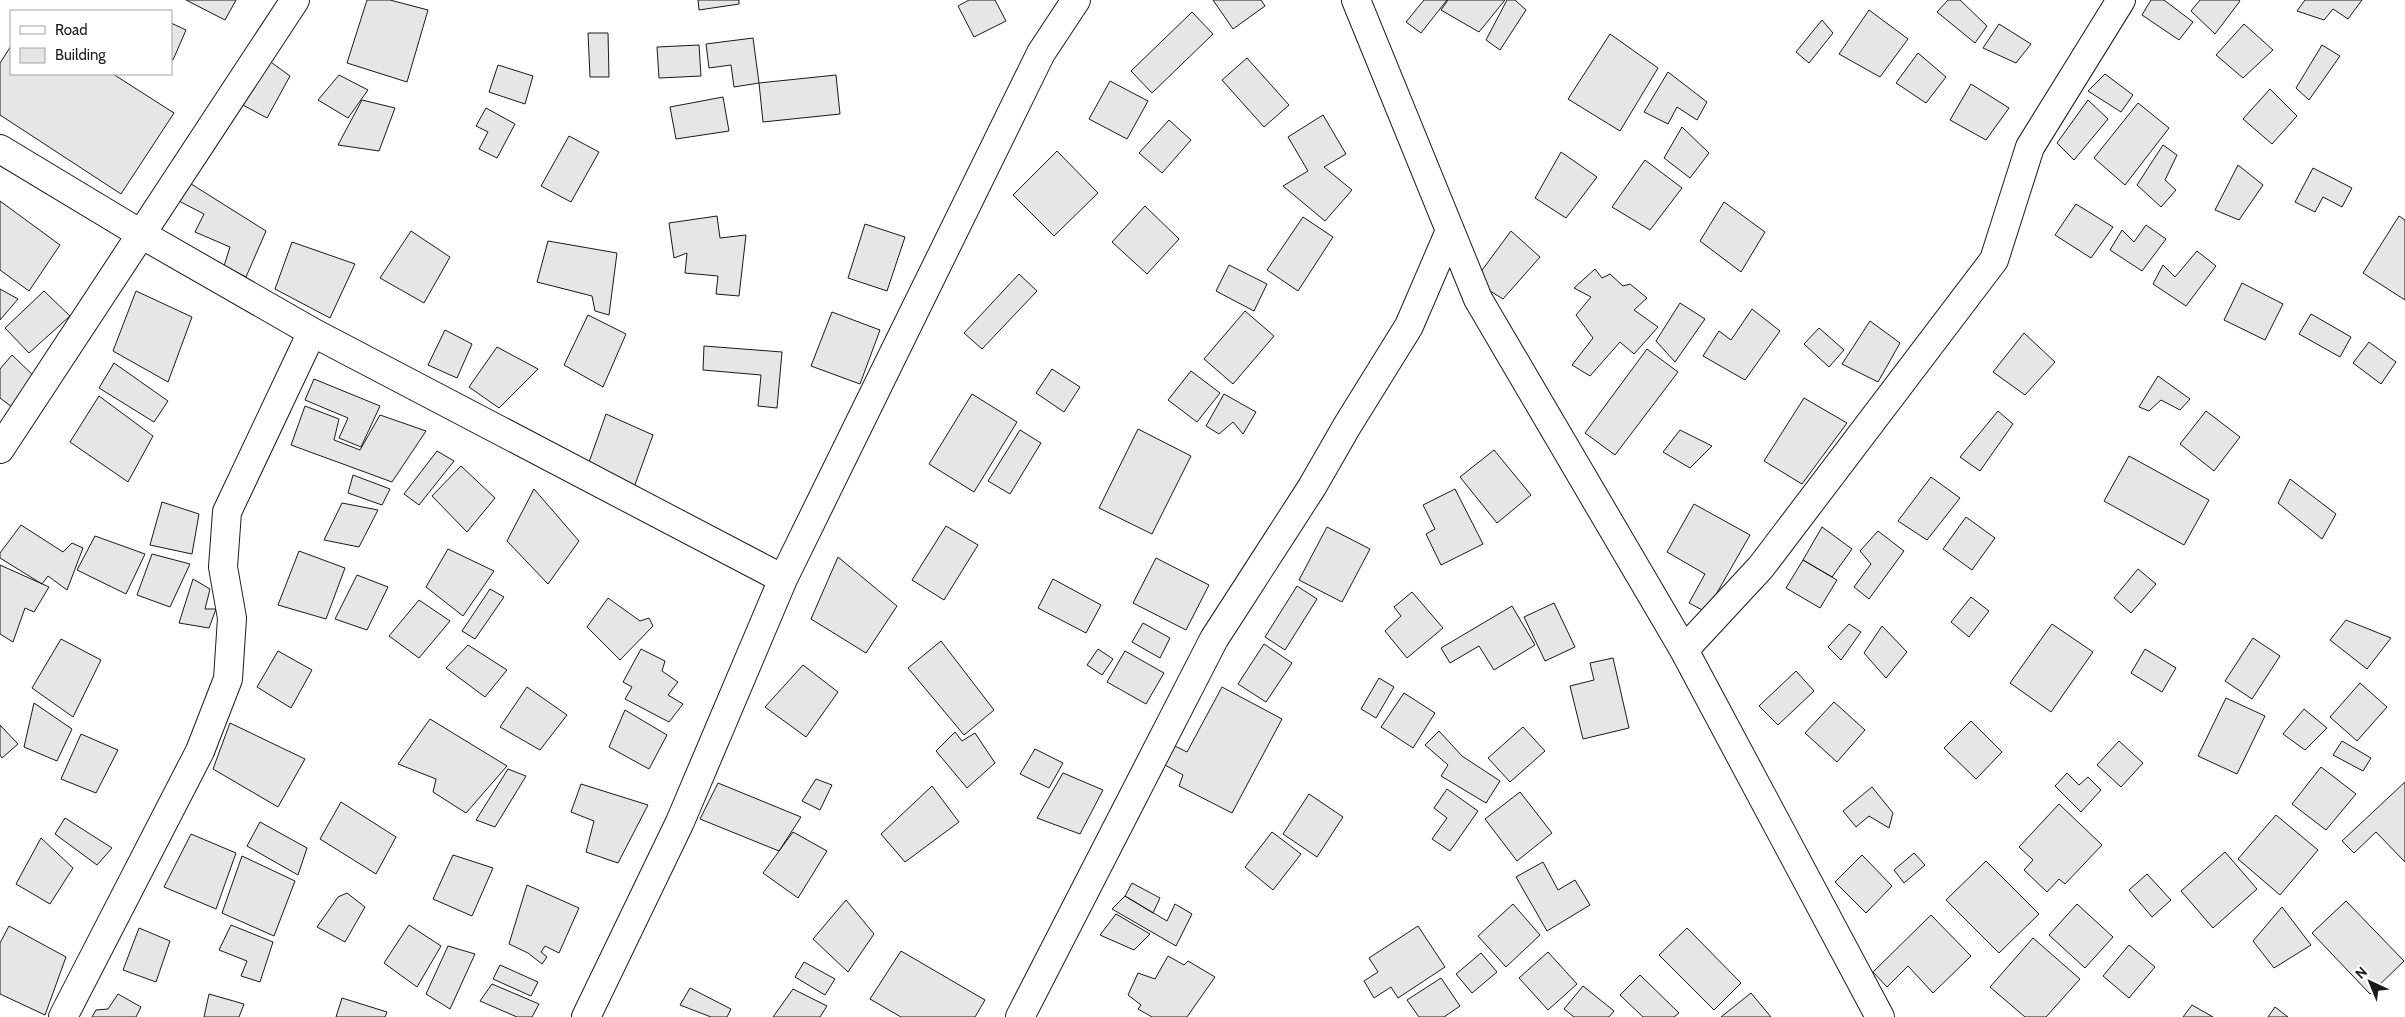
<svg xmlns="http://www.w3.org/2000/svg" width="2405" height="1017" viewBox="0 0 2405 1017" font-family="Cabin,sans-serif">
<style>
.building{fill:#e6e6e6;stroke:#1a1a1a}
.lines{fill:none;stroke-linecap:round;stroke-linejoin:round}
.minor-casing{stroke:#1a1a1a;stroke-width:30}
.minor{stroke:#fff;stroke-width:28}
</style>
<rect width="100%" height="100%" fill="#fff"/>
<path class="building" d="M186 0H236L225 20Z
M367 0H390L428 10 407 82 347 63Z
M698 0H739V4L699 10Z
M969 0H995L1006 21 974 37 958 6Z
M1213 0H1261L1265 6 1233 29Z
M1424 0H1447L1421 33 1406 22Z
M1448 0H1505L1479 32 1441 10Z
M1507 0H1515L1526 10 1500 50 1486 40Z
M1948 0H1960L1987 26 1975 43 1937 12Z
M2151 0H2164L2193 22 2179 40 2142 15Z
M2200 0H2238L2240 1 2215 34 2191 11Z
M2305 0H2362L2348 19 2333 9 2324 20 2297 11Z
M1869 10 1908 39 1880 77 1839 54Z
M1192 12 1213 34 1152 93 1131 71Z
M1822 20 1833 33 1809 63 1796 52Z
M171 23 186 30 173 60 171 59Z
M1999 24 2031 44 2016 63 1983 48Z
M2244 24 2273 50 2243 78 2216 55Z
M588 33H608L609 77H590Z
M1610 34 1658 68 1620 131 1568 99Z
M753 38 759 83 734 87 731 65 709 68 706 44Z
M699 45 701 76 659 78 657 47Z
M2322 45 2340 56 2309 100 2296 88Z
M11 46V74H113L174 113 121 194 0 115V63Z
M1918 53 1946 77 1926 103 1896 83Z
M1247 58 1289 105 1264 127 1222 80Z
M268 60 290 76 267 118 241 104Z
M498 65 533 76 525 104 489 92Z
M1668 72 1707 102 1697 120 1677 107 1668 124 1644 112Z
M2105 74 2133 95 2121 112 2088 91Z
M339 75 368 90 348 118 318 100Z
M836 75 840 114 763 122 759 83Z
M1110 81 1148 101 1127 139 1089 119Z
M1971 84 2009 108 1986 140 1950 120Z
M2270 89 2297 116 2272 144 2243 119Z
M723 97 729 131 676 139 670 107Z
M362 100 395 108 379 151 338 145Z
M2088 100 2108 119 2074 160 2057 143Z
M2138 103 2169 128 2125 185 2094 158Z
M486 108 515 124 497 158 479 149 488 132 476 126Z
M1323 115 1346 154 1324 167 1352 190 1325 221 1283 186 1308 171 1288 137Z
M1169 120 1191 140 1162 173 1139 153Z
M1682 127 1709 153 1690 178 1664 158Z
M569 136 599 152 571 202 541 186Z
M2163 145 2177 155 2165 180 2176 190 2161 207 2137 185Z
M1057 151 1098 193 1054 236 1013 195Z
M1561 152 1597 177 1566 218 1535 198Z
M1645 160 1682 188 1650 230 1612 207Z
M2238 165 2263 185 2239 220 2215 210Z
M2313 168 2352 188 2342 207 2323 197 2315 212 2295 202Z
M188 182 266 231 246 277 224 266 230 247 195 232 204 214 177 200Z
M0 201 60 245 29 291 0 270Z
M1724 202 1765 232 1741 272 1700 241Z
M2076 204 2113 227 2091 258 2055 235Z
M1145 206 1179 239 1147 274 1112 242Z
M717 216 720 238 746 235 739 296 716 294 718 276 685 273 687 253 674 258 669 223Z
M2399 216 2405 220V300L2363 273Z
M1303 217 1333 237 1298 291 1267 270Z
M865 224 905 237 887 291 848 278Z
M2146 225 2166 239 2142 271 2110 250 2122 230 2134 242Z
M411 231 450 257 424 303 380 278Z
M1511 231 1540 257 1503 299 1474 281Z
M548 241 617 253 609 315 595 311 592 296 537 282Z
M292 242 355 264 330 318 275 289Z
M2197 251 2216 266 2186 306 2153 284 2163 265 2175 277Z
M1229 265 1267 284 1254 311 1216 291Z
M1595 269 1602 278 1610 274 1623 286 1630 284 1647 298 1634 310 1658 327 1634 354 1620 342 1590 376 1572 365 1593 338 1576 315 1591 297 1574 288Z
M1019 274 1037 291 982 349 964 333Z
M2242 283 2283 304 2265 340 2224 320Z
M0 289 18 299 0 320Z
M44 291 70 316 29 353 5 328Z
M136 291 192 317 168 382 113 351Z
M1680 303 1705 319 1675 362 1656 341Z
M1752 309 1780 331 1745 380 1703 356 1719 331 1731 340Z
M1245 311 1274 336 1233 384 1204 359Z
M832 312 880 330 860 384 811 366Z
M2311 314 2351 337 2340 357 2299 334Z
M588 315 626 334 603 387 564 365Z
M1870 321 1900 343 1878 382 1842 364Z
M1819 328 1844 350 1829 367 1804 344Z
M445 330 472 344 457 378 428 365Z
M2024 333 2055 362 2025 395 1993 372Z
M2369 342 2396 362 2381 384 2353 363Z
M704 346 782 352 777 408 758 406 761 375 703 370Z
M497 347 538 369 499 408 469 387Z
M1647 349 1678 372 1615 455 1585 433Z
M12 355 36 378 16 410 0 398V369Z
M114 363 168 401 154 422 99 388Z
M1052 369 1080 387 1064 412 1036 393Z
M1191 371 1220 393 1197 422 1168 400Z
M2158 376 2190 399 2180 410 2161 400 2149 411 2139 407Z
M314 379 380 406 361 447 339 438 348 418 305 400Z
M972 394 1017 422 974 492 929 464Z
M1224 394 1256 412 1243 434 1233 422 1219 434 1206 426Z
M99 396 153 436 128 482 70 442Z
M1804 398 1847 423 1802 484 1764 461Z
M305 406 339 419 334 440 360 450 380 415 426 431 392 482 291 445Z
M1998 411 2013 424 1980 471 1960 457Z
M2206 411 2240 437 2214 471 2180 444Z
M606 414 653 435 633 490 588 465Z
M1138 429 1191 456 1152 534 1099 508Z
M1020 430 1041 443 1010 494 988 481Z
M1680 430 1712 446 1690 468 1663 452Z
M1494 450 1531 495 1497 523 1460 477Z
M437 451 454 461 419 505 404 494Z
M2129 456 2209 500 2184 545 2104 501Z
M461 466 495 498 467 532 432 496Z
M353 475 390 489 382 505 348 493Z
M1931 477 1960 498 1927 540 1898 521Z
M2290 479 2336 514 2322 539 2278 503Z
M534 489 579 541 548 584 507 541Z
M1455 489 1483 544 1441 565 1426 534 1435 529 1423 505Z
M162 502 199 514 192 554 150 545Z
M342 503 378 510 359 547 324 540Z
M1694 504 1750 535 1706 612 1689 603 1705 574 1667 552Z
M1966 517 1995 538 1972 570 1943 549Z
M21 525 63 552 72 543 83 548 67 590 48 576 42 584 0 558V553Z
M946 526 978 545 944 600 912 580Z
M1327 527 1370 549 1342 602 1299 580Z
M1822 527 1852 549 1832 577 1803 560Z
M1878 531 1904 551 1869 599 1854 587 1871 564 1860 551Z
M95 536 145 554 126 594 77 570Z
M448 549 494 571 463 616 426 587Z
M299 551 345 568 326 619 278 605Z
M152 554 190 564 170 607 137 595Z
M838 557 897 606 866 653 811 619Z
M1156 558 1209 585 1186 630 1133 603Z
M1803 560 1837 580 1820 608 1786 588Z
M0 565 49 587 34 612 25 608 13 642 0 634Z
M2138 569 2156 584 2131 613 2114 598Z
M357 575 388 587 367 630 335 619Z
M193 579 210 589 205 609H216L209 628 179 623Z
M1053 579 1101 605 1086 633 1038 608Z
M1297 586 1317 599 1285 650 1265 637Z
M490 589 504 597 475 639 462 631Z
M1412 592 1443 628 1407 658 1385 631 1401 616 1394 607Z
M1971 597 1989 611 1969 637 1951 622Z
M608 598 640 621 649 618 653 626 620 660 587 627Z
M419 600 450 621 419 658 389 636Z
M1554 603 1575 647 1545 661 1524 617Z
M1512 606 1535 645 1494 670 1479 646 1450 663 1441 648Z
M2346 620 2391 638 2367 669 2330 640Z
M1143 623 1170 638 1160 658 1132 642Z
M1849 624 1861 632 1841 660 1828 647Z
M2052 624 2093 652 2051 712 2010 683Z
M1882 626 1907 652 1886 678 1864 653Z
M2253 638 2280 656 2252 699 2225 681Z
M61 639 101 660 73 717 32 688Z
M941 641 994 710 964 735 908 668Z
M1264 644 1292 663 1266 702 1238 684Z
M468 645 507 670 485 697 446 668Z
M641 649 665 661 662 671 678 682 668 695 683 704 669 722 625 699 632 687 623 682Z
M1098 649 1113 659 1102 675 1087 665Z
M2145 649 2176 668 2162 692 2131 673Z
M278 651 312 670 291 708 257 687Z
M1125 651 1164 673 1146 704 1107 682Z
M1613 658 1629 728 1583 739 1570 686 1594 680 1590 663Z
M803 665 838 692 806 737 765 707Z
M1796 671 1814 691 1778 725 1759 706Z
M1379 678 1394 687 1376 718 1361 709Z
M2360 683 2387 707 2357 741 2330 717Z
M527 687 567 715 540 750 500 727Z
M1222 687 1282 719 1232 813 1179 786 1183 775 1165 765 1175 746 1187 752Z
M1404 693 1435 713 1413 748 1381 727Z
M2226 698 2265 716 2237 774 2198 756Z
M1834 702 1865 730 1837 762 1805 733Z
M34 703 72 729 57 761 24 747Z
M2304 709 2327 728 2305 750 2283 734Z
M625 710 667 735 649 769 609 747Z
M430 719 507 766 466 813 433 792 436 779 398 764Z
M1971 721 2002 752 1976 779 1944 748Z
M230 723 305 759 278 807 213 769Z
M0 725 18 744 2 758 0 755Z
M1523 727 1545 751 1510 782 1488 758Z
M1439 731 1462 756 1500 781 1486 803 1441 776 1448 765 1425 745Z
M955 732 962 741 975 733 995 763 967 788 936 751Z
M81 734 118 750 96 793 61 779Z
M2119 741 2143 763 2121 787 2097 765Z
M2342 741 2371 758 2363 771 2333 755Z
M1035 749 1063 763 1049 788 1020 774Z
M2321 767 2356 794 2326 830 2292 804Z
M508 769 526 776 495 827 476 820Z
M1063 773 1103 790 1080 834 1037 818Z
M2067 773 2079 785 2088 777 2101 790 2081 812 2055 786Z
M816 779 832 785 820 810 802 801Z
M2405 782V862L2376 832 2354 853 2342 841Z
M718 783 801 817 779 851 700 819Z
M581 784 648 805 618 863 586 852 594 821 571 812Z
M932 786 959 822 905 862 881 834Z
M1872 787 1893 813 1889 828 1869 816 1856 827 1843 811Z
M1447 789 1478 811 1450 851 1432 839 1447 818 1434 808Z
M1520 792 1552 833 1517 861 1485 819Z
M1309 794 1343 817 1317 857 1283 834Z
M341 802 396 837 376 874 320 839Z
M2059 804 2102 845 2065 884 2059 879 2047 892 2024 870 2033 860 2019 847Z
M2276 815 2318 850 2280 895 2238 859Z
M65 818 112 848 97 865 55 834Z
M260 822 307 848 298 875 247 846Z
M793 832 827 851 798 898 763 873Z
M1272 832 1301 854 1273 890 1245 867Z
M191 834 236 853 216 909 164 887Z
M41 838 73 868 50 904 16 884Z
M2225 852 2257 889 2213 928 2181 891Z
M1914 853 1925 865 1904 883 1894 870Z
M453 855 493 868 472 916 433 899Z
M1862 855 1892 886 1866 913 1835 882Z
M242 856 295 881 274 936 222 913Z
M1986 861 2039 914 1999 953 1946 900Z
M1543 862 1558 890 1575 880 1590 905 1547 931 1516 877Z
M2147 874 2171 900 2152 917 2129 890Z
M1132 883 1160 898 1153 913 1125 896Z
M527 885 579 908 559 953 545 946 541 952 547 957 542 964 528 953 509 944Z
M347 893 365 907 345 942 317 927 338 897Z
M1125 896 1167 921 1175 904 1192 914 1176 946 1112 909Z
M846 900 874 934 848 972 813 939Z
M2346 901 2404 961 2370 994 2312 933Z
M1513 904 1540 935 1506 967 1478 936Z
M2077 904 2113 937 2085 968 2049 935Z
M2282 907 2311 945 2274 968 2253 941Z
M1116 914 1150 934 1134 950 1100 935Z
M1931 915 1971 956 1933 993 1908 966 1887 987 1873 972Z
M231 925 273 942 260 982 241 976 247 961 219 950Z
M409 925 441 946 417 987 384 963Z
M9 926 66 957 45 1015 0 994V943Z
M1418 926 1445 967 1398 998 1391 987 1374 998 1364 981 1378 972 1369 958Z
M139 928 170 941 156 982 123 970Z
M1687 928 1741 983 1714 1010 1659 955Z
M2033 938 2080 979 2046 1017H2025L1990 987Z
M2129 945 2155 967 2129 998 2103 976Z
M448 946 475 954 450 1009 426 994Z
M901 951 985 1000 975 1017H901L870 999Z
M1548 952 1577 984 1548 1010 1519 978Z
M1481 953 1497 972 1472 993 1456 974Z
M1168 956 1184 965 1188 961 1215 977 1187 1017H1152L1138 1009 1141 1005 1128 995 1138 973 1155 979Z
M804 962 835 979 825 995 795 977Z
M500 965 538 982 531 996 493 979Z
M1640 975 1679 1013 1674 1017H1643L1620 995Z
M1441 978 1460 1006 1444 1017H1419L1407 1000Z
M492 984 539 1004 532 1017H517L480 1001Z
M1583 986 1614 1011 1609 1017H1574L1564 1009Z
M690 988 731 1009 727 1017H711L680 1005Z
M793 989 827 1006 820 1017H773Z
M1751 993 1771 1017H1721Z
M118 994 141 1007 136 1017H92L96 1010 108 1009Z
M209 994 244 1004 239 1017H204Z
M342 998 387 1012 385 1017H336Z
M2192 1005 2213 1017H2183Z
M2275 1007 2288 1017H2268Z"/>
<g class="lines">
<g class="minor-casing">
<path id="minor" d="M1356 0 1478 299 1684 650 1880 1017
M0 149 141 234 312 332 783 579
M0 449 295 0
M1684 650 1761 567 1994 260 2030 147 2121 0
M63 1017 200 751 228 679 232 618 223 567 227 512 312 332
M586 1017 680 822 783 579 1041 53 1076 0
M1020 1017 1214 639 1312 487 1347 426 1409 326 1449 233"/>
</g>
<use href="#minor" class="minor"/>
</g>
<rect x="10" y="10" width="162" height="65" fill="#ffffff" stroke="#a3a3a3"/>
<rect x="20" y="26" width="25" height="8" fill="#ffffff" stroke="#a3a3a3"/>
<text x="55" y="35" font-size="15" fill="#1a1a1a">Road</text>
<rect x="20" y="48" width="25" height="15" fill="#e6e6e6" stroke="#a3a3a3"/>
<text x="55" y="60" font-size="15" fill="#1a1a1a">Building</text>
<g transform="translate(2370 982) rotate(316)" stroke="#ffffff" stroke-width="4" paint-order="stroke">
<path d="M0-4L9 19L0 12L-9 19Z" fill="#1a1a1a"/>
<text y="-8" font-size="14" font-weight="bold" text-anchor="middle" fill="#1a1a1a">N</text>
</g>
</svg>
